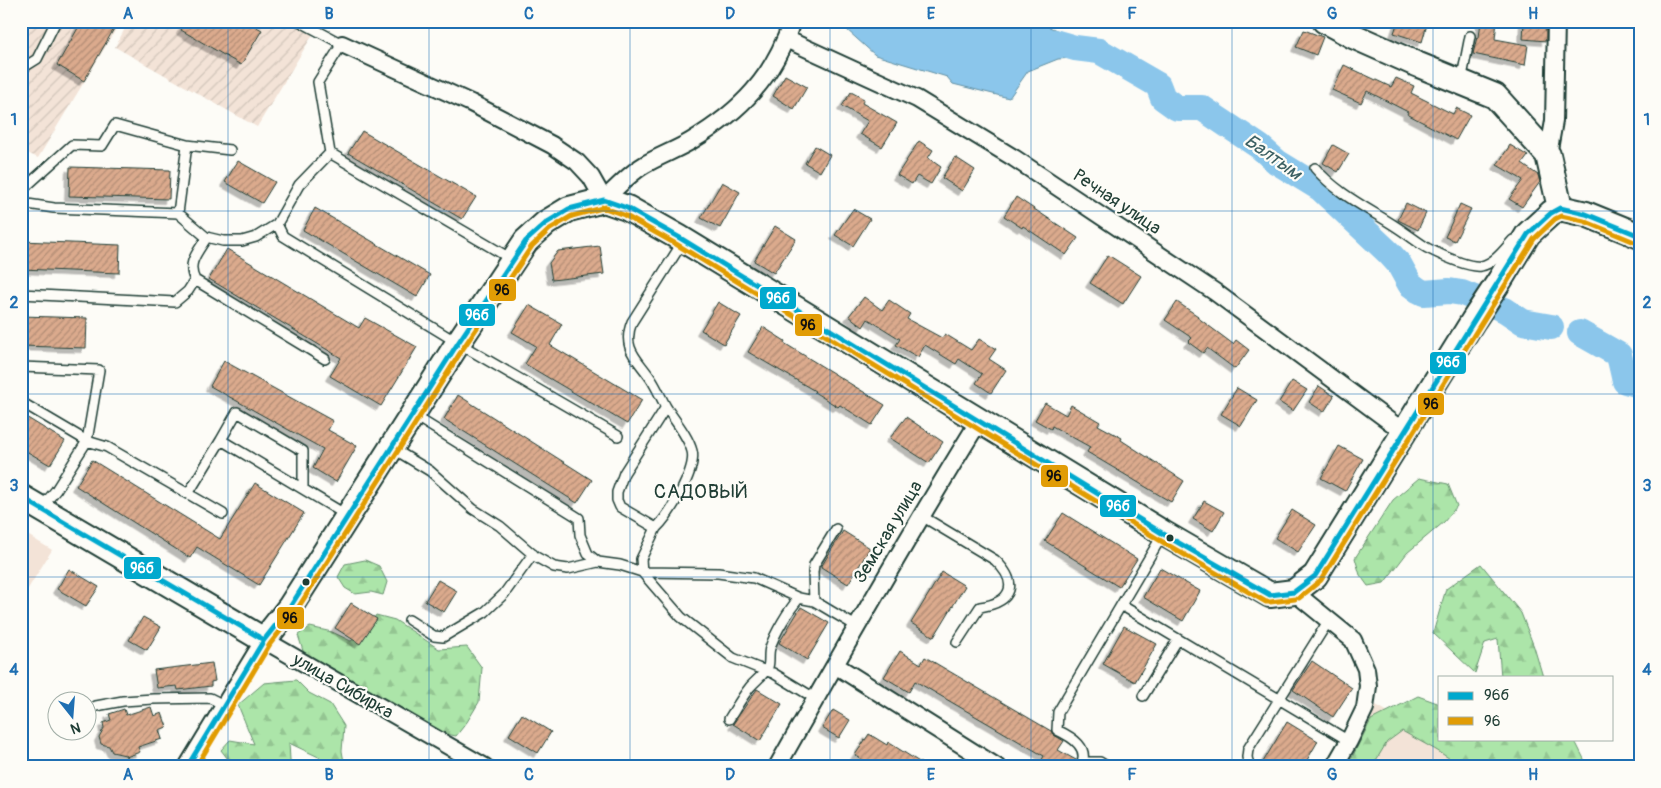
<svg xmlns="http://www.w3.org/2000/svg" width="1661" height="788" viewBox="0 0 1661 788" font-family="Pangolin,sans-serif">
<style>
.built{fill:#f3e3d7}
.industrial{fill:url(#industrial-furrows)}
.forest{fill:url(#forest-firs);stroke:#66916e}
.water{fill:#8bc6eb;stroke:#608fa2}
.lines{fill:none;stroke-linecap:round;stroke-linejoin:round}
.river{stroke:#8bc6eb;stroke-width:26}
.building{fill:url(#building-hatch);stroke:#1f3d34;filter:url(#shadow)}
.lane-casing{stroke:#1f3d34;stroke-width:12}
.street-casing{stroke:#1f3d34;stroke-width:20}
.secondary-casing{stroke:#1f3d34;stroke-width:28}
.lane{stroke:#fdfcf7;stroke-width:9}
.street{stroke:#fdfcf7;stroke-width:16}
.secondary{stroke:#fdfcf7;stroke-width:24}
.bus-1-casing{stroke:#fdfcf7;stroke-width:9}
.bus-2-casing{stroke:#fdfcf7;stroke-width:9}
.bus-1{stroke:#00a9ce;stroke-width:5}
.bus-2{stroke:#e19c05;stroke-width:5}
.grid{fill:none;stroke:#1f6fb2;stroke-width:1;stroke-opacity:0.55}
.bus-dot{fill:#1f3d34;stroke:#fdfcf7;stroke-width:2}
.labels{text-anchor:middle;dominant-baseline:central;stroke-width:4.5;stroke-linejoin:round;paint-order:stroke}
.street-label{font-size:18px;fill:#1f3d34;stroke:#fdfcf7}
.water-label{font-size:19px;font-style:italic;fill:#3a5f62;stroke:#fdfcf7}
.quarter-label{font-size:20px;letter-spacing:1px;fill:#1f3d34;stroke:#fdfcf7}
.line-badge{stroke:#fdfcf7;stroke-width:2}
.badge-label{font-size:14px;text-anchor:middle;font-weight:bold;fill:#fff}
.pale-badge-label{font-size:14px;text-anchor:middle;font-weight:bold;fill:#111}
.neatline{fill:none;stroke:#1f6fb2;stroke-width:2}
.grid-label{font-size:16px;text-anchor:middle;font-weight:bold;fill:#1f6fb2}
</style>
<defs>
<pattern id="industrial-furrows" width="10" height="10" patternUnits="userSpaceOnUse" patternTransform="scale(1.25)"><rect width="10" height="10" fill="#f3e3d7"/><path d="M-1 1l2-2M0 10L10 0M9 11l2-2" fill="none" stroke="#d0c4b9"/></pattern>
<pattern id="forest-firs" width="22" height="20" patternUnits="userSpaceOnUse" patternTransform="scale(1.25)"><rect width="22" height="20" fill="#ace5a9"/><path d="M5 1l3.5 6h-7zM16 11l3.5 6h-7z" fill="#94c592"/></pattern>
<pattern id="building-hatch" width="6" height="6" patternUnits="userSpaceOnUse" patternTransform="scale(1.25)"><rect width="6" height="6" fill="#dbaa8d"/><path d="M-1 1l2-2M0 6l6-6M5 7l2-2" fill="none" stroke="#b18c74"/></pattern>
<filter id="shadow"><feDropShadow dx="-4.5" dy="4.5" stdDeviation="0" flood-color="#0004"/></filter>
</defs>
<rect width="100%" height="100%" fill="#fdfcf7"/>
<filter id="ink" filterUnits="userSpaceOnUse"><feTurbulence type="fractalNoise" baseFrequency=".02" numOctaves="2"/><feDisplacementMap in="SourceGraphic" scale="10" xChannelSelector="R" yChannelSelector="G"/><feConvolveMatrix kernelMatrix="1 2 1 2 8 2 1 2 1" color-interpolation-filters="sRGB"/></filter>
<g filter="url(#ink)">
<path class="built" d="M21 531 52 550 21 600Z
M1376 705 1484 767H1348Z"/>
<path class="industrial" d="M21 21H121L38 158 21 150Z
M129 21H321L257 127 115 47Z"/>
<path class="forest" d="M1419 478 1448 484 1457 506 1444 522 1407 553 1384 583 1368 586 1360 575 1355 558 1393 500Z
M365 560 379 566 387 582 383 595 371 592 355 594 345 588 338 577 345 564Z
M1481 564 1521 613 1534 647 1543 677H1501L1498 639 1485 643 1475 673 1433 633 1446 589Z
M376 615 395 620 439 649 467 647 482 668 479 702 467 722 456 736 442 733 339 676 304 654 298 635 310 627 332 632 351 641 366 630Z
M296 680 309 693 330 704 344 726 342 751 344 762 325 760 289 743 290 760 294 767H234L221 750 230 740 254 744 238 705 264 683Z
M1418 696 1440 704V739H1574L1584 759 1586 767H1463L1436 750 1402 731 1387 742 1372 767H1347L1371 720Z"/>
<path class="water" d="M837 21H1035L1090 44 1089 57 1058 59 1028 71 1009 98 953 84 947 77 875 55Z"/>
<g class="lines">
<path class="river" d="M1054 42 1075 48 1099 51 1158 85 1163 98 1177 108H1202L1260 147 1277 162 1321 189 1389 253 1399 264 1410 284 1418 290 1424 293 1449 291 1462 293 1505 310 1523 322 1551 327
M1580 333 1619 355 1625 381 1640 385"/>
</g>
<path class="building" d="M82 21H104L115 27 84 81 57 65Z
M186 21H246L262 30 241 65 181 30Z
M1398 21H1428L1422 42 1394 33Z
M1481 21H1497L1495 39 1528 45 1525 65 1473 54 1477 37H1479Z
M1524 21H1546V41L1523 39Z
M1304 30 1323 37 1316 55 1296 47Z
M1344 65 1391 87 1396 78 1414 86 1411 93 1453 114 1456 108 1470 115 1456 140 1407 114 1408 112 1367 91 1361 103 1332 90Z
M785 75 807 87 794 109 773 96Z
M851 92 864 99 862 103 897 123 882 147 860 134 868 121 842 106Z
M362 131 476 197 462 219 348 153Z
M919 141 933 150 928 158 941 167 931 184 917 176 912 184 897 175Z
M1333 145 1349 154 1338 172 1323 163Z
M1510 145 1528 156 1522 164 1538 175 1540 182 1522 207 1509 199 1523 180 1497 165Z
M815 146 830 155 820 172 805 163Z
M955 157 975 170 962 191 942 178Z
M238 161 275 182 262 203 225 182Z
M70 167 170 170 169 199 69 196Z
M722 182 740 192 720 228 701 218Z
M1016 197 1078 238 1066 255 1023 226 1022 228 1004 216Z
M1406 203 1426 213 1418 230 1398 220Z
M1460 204 1471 209 1455 241 1445 237Z
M315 208 430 275 417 297 303 230Z
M853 209 870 219 853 246 835 235Z
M775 226 796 239 774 273 754 261Z
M21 241 120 245 119 273 21 269Z
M600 246 604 274 552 280 549 263 558 251Z
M227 249 359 328 365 318 417 347 381 406 330 376 341 358 209 279Z
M1108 255 1141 276 1123 304 1090 283Z
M864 297 882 310 889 300 910 314 907 319 942 338 945 334 971 350 979 339 996 349 989 359 1006 370 991 393 976 383 982 374 959 359 956 364 925 345 918 357 896 345 900 339 868 319 863 327 849 316Z
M718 302 741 316 724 344 701 330Z
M1177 302 1198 316 1197 317 1233 344 1236 340 1249 350 1235 369 1207 348 1203 353 1188 342 1192 338 1165 320Z
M529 305 562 324 550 345 642 400 627 424 525 364 536 346 512 332Z
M21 316 87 318 86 348 21 346Z
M763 327 785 341 784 343 885 405 872 425 840 405 838 407 814 392 815 391 748 352Z
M224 361 333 421 328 430 357 446 336 482 313 468 323 449 210 386Z
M1292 381 1307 390 1293 411 1279 402Z
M1319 386 1334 396 1324 412 1309 402Z
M1237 388 1257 400 1241 426 1221 414Z
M458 395 592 480 577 503 444 419Z
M1045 403 1066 415 1071 405 1100 422 1098 425 1122 438 1121 440 1184 481 1171 502 1087 452 1090 447 1052 426 1051 429 1035 420Z
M21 414 65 441 50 465 21 448Z
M906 417 943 442 929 463 890 438Z
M1339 446 1363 459 1345 491 1321 478Z
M92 460 220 539 255 483 304 513 259 585 197 547 190 558 76 486Z
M1204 501 1224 512 1213 531 1193 519Z
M1292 510 1316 525 1298 552 1275 538Z
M1063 513 1137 559 1119 587 1045 541Z
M843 531 870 548 848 584 821 567Z
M1160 568 1200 591 1183 621 1143 597Z
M69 569 99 587 86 606 57 589Z
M942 572 965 586 934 637 911 623Z
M438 580 457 591 444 612 425 601Z
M351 603 377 619 360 644 335 628Z
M801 607 829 623 807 660 779 643Z
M143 617 161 627 147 650 129 640Z
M1124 626 1157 644 1135 682 1103 664Z
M900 651 921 664 925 657 1051 731 1054 735 1064 741 1058 750 1076 760 1074 767H1038L1044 756 915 681 909 692 884 677Z
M1312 661 1352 688 1333 717 1293 690Z
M212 663 215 681 211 682V686L178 690 177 686 157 688 154 670Z
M757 689 782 704 760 741 733 724Z
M151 707 154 716 162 713 167 727 159 730 162 739 138 747 140 752 126 757 125 755 112 752 109 746 101 744 99 737 104 728 103 723 111 720 109 714 124 709 126 715Z
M833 710 850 720 839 738 822 728Z
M522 714 551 732 538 753 509 735Z
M1287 722 1318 741 1303 767H1260Z
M869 734 887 745 888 742 927 767H874L855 755Z"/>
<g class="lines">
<g class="lane-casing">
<path id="lane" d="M299 21 342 44 318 82 330 153 299 185 277 224 283 236 458 343 618 436
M21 69 37 59 56 21
M1461 82 1470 36
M330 153 513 260
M1315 168C1336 193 1369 209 1395 226 1406 233 1416 241 1427 248 1439 254 1467 268 1481 266 1495 263 1504 250 1513 240
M21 191 72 145 102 146 115 125 187 145 230 150
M21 203 54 208 178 213 206 237 223 241H242L256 237 277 224
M178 213 187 145
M207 237C198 252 186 263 195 280L325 359
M21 294 175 302 188 291 195 280
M21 367 99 370 87 441 56 490 41 508
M21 402 87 441 107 447 223 514
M666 407C675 421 688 436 692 451 697 469 669 516 656 528L620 507 617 500V492L624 473 666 407C661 398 657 388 651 379 638 359 621 349 632 322L684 240
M413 415 579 518 580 535 588 554 598 562 620 565 642 572 718 573 754 578 799 598 814 601 856 626
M221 440 237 412 303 451V489
M392 448 430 471 473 509 500 526 536 557 554 567 568 569 598 562
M188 494 221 440 348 516
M920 515 995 560C1019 583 1013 602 980 607L957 642
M656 528 641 559 642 572 681 617 733 658 758 668 773 673 816 699
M814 601 813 572 814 565 836 529
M1121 605 1349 741
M409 620 434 636 443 637 485 612 504 594 533 554
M1143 696 1178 639
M88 711 96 706 123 701 153 699 210 698 224 705
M729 719C736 708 742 697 750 687 756 680 764 675 768 667 770 661 768 654 770 648 775 632 789 610 799 598
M1083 762H1100L1108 767
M1080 767C1091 748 1072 737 1057 730L1058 712 1163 534
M1249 767 1247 757 1248 749 1329 620"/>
</g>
<g class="street-casing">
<path id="street" d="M786 39 917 99 1014 158 1215 292 1404 432
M342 44 471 103 552 145 577 162 591 177 604 200C616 188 629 174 644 165 659 156 676 150 691 141 741 111 774 77 792 21
M1548 155 1554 121 1556 21
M1294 592 1353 640 1366 669 1368 686 1365 708 1349 741 1334 767
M835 665 997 767
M21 766 22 767
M187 767 264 640 485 767
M777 767C843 650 909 534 979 421"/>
</g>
<g class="secondary-casing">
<path id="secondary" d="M1325 21 1353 36 1414 63 1495 96 1548 155 1560 208
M21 497 264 640 290 607 458 343 526 241 546 223 569 209 604 200 627 208 680 238 1163 533 1270 595 1294 592 1315 576 1473 321 1500 280 1528 234 1551 213 1560 208 1586 214 1640 236"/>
</g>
<use href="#lane" class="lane"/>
<use href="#street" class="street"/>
<use href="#secondary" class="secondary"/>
<g class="bus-1-casing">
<path id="bus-1" d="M604 200 627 208 680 238 1170 538 1270 595 1294 592
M21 497 264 640
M1294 592 1315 576 1528 234 1551 213 1560 208 1586 214 1640 236
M187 767 264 640 290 607 458 343 526 241 546 223 569 209 604 200"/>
</g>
<g class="bus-2-casing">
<path id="bus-2" d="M602 207 624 215 676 244 1166 544 1266 602H1270L1295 599
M1299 598 1321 580 1534 239 1555 219 1561 216 1584 221 1637 243
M196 767 270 644 296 611 464 347 532 246 550 229 572 216 606 207"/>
</g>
<use href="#bus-1" class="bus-1"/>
<use href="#bus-2" class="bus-2"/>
</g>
</g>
<path class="grid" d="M228 21V767M429 21V767M630 21V767M830 21V767M1031 21V767M1232 21V767M1433 21V767M21 211H1640M21 394H1640M21 577H1640"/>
<g class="bus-dot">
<circle cx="1170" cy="538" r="4.5"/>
<circle cx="306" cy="582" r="4.5"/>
</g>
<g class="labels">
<g class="street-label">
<text transform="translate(1117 202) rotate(34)">Речная улица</text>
<text transform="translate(888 532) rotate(-59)">Земская улица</text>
<text transform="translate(343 686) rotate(30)">улица Сибирка</text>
</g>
<g class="water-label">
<text transform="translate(1273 157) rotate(35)">Балтым</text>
</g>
<g class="quarter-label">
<text x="701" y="491">САДОВЫЙ</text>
</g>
</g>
<g class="line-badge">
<rect x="488" y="278" width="29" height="24" rx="5" fill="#e19c05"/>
<rect x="759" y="286" width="38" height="24" rx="5" fill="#00a9ce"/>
<rect x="458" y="303" width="38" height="24" rx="5" fill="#00a9ce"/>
<rect x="794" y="313" width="29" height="24" rx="5" fill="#e19c05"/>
<rect x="1429" y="351" width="38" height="24" rx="5" fill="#00a9ce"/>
<rect x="1417" y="392" width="28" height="24" rx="5" fill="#e19c05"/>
<rect x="1040" y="464" width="29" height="24" rx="5" fill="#e19c05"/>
<rect x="1099" y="494" width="38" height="24" rx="5" fill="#00a9ce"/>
<rect x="123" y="556" width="39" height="24" rx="5" fill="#00a9ce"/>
<rect x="276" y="606" width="29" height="24" rx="5" fill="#e19c05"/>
</g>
<g class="badge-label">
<text x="778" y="303">96б</text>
<text x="477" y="320">96б</text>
<text x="1448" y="367">96б</text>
<text x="1118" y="511">96б</text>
<text x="142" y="573">96б</text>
</g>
<g class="pale-badge-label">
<text x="502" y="295">96</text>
<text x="808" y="330">96</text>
<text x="1431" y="409">96</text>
<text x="1054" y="481">96</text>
<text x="290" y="623">96</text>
</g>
<rect width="1661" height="788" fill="none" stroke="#fdfcf7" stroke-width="55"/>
<rect x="1438" y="676" width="175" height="65" fill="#fdfcf7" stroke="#a4b0a9"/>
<rect x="1448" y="692" width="25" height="8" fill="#00a9ce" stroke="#a4b0a9"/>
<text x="1484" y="700" font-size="15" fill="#1f3d34">96б</text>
<rect x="1448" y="717" width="25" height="8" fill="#e19c05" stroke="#a4b0a9"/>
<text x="1484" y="726" font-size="15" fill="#1f3d34">96</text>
<g transform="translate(72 716) rotate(163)"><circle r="24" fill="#fdfcf7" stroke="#a4b0a9"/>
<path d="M0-4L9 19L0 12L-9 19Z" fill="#1f6fb2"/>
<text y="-8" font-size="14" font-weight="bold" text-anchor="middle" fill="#1f3d34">N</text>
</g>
<rect x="28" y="28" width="1606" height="732" class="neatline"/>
<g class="grid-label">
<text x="128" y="19">A</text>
<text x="329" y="19">B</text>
<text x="529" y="19">C</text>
<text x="730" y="19">D</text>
<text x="931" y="19">E</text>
<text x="1132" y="19">F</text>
<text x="1332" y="19">G</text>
<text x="1533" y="19">H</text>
<text x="14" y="125">1</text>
<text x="1647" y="125">1</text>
<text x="14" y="308">2</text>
<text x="1647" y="308">2</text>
<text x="14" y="491">3</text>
<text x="1647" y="491">3</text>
<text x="14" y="675">4</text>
<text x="1647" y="675">4</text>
<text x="128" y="780">A</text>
<text x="329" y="780">B</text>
<text x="529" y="780">C</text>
<text x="730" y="780">D</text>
<text x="931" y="780">E</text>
<text x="1132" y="780">F</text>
<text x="1332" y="780">G</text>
<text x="1533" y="780">H</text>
</g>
</svg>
